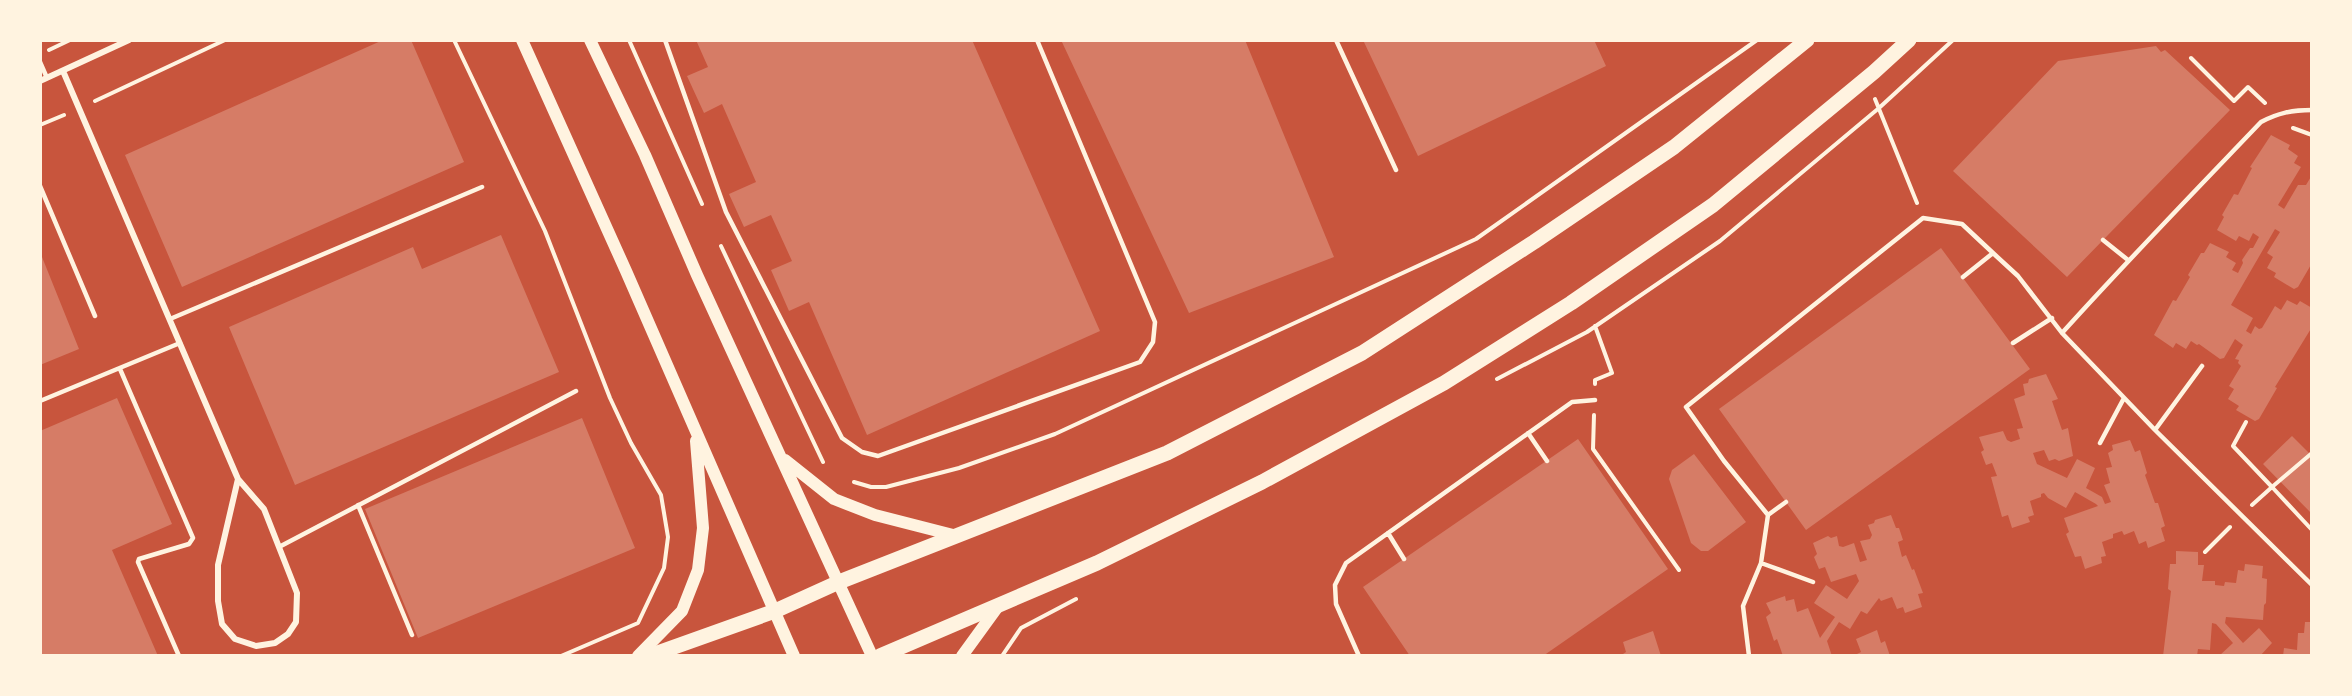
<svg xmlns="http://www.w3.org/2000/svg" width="2352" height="696" viewBox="0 0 2352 696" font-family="Cabin,sans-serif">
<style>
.building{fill:#d67c66}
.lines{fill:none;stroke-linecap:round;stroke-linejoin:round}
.path{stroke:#fff3e0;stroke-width:4}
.service{stroke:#fff3e0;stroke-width:4.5}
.minor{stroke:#fff3e0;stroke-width:6}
.secondary{stroke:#fff3e0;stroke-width:12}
.primary{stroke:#fff3e0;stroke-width:15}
</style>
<rect width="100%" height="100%" fill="#c8553d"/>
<path class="building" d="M383 40H411L464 162 182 287 125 155Z
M696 40H972L1100 331 867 435 809 302 789 311 771 270 792 261 771 215 744 227 729 194 756 182 722 104 704 113 687 76 708 67Z
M1061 40H1245L1334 257 1189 313Z
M1363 40H1594L1606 66 1418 156Z
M2156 46 2161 52 2165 50 2230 110 2067 277 1953 171 2058 61Z
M2271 135 2290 145 2288 149 2298 156 2294 163 2301 167 2278 205 2284 209 2298 185H2306L2312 175V263L2298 287 2294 289 2274 277 2276 273 2267 268 2273 257 2267 253 2280 232 2275 229 2231 305 2253 318 2246 331 2251 334 2255 326 2259 329 2262 328 2275 306 2281 310 2287 300 2297 305 2300 301 2312 308V327L2275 387 2277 388 2259 419 2255 421 2236 410 2239 406 2228 399 2234 389 2229 386 2241 366 2238 363 2239 360 2235 359 2243 345 2235 339 2224 358 2220 359 2199 344 2197 345 2191 341 2186 349 2176 343 2173 348 2154 335 2173 300 2176 301 2190 277 2188 275 2201 253H2204L2210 243 2229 252 2226 257 2236 263 2232 270 2238 273 2243 263 2242 260 2250 248H2253L2259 237 2253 233 2249 241 2239 236 2236 241 2217 230 2224 217 2222 215 2234 194 2238 195 2252 168 2250 167Z
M501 235 559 372 295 485 229 327 413 247 422 269Z
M1941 248 2030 369 1806 530 1719 409Z
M40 252 79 349 40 365Z
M2046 374 2058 399 2052 401 2062 430 2068 428 2073 456 2059 461 2055 459 2049 461 2044 450 2033 453 2037 464 2067 478 2077 459 2095 468 2086 488 2102 497 2105 504 2111 502 2104 485 2110 483 2106 468 2112 467 2108 453 2113 450 2112 445 2130 440 2135 452 2140 450 2147 473 2145 475 2155 503H2158L2165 526 2161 528 2165 541 2148 548 2146 541 2139 544 2134 531 2124 535 2122 531 2113 534V538L2102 542 2106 556 2101 557 2102 563 2085 569 2081 556 2075 557 2066 534 2069 532 2064 518 2098 506 2096 504 2075 492 2066 508 2048 498 2044 493 2041 494V497L2030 501 2034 515 2028 517 2030 522 2012 528 2008 515 2002 517 1991 477 1997 476 1992 463 1986 465 1981 452 1984 450 1979 437 2003 431 2007 440 2011 442 2020 439 2017 429 2023 428 2014 399 2025 395 2023 384 2028 383 2029 379Z
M117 398 172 524 112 550 158 656H40V431Z
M582 418 635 548 418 638 365 509Z
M2292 436 2312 456V514L2263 464Z
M1578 439 1668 569 1543 656H1410L1363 587Z
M1694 454 1746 522 1708 551H1701L1691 543 1669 479 1672 470Z
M1891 515 1896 528H1899L1903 540 1898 542 1902 557 1906 555 1912 570 1914 569 1923 593 1918 594 1922 607 1905 613 1903 607 1897 609 1892 597 1881 601 1879 598 1867 614 1861 611 1850 629 1839 622 1827 641 1832 656H1783L1777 639 1774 641 1766 617 1771 613 1766 603 1785 596 1786 601 1794 599 1797 612 1808 608 1820 638 1835 617 1814 603 1826 585 1847 599 1859 581 1856 574 1831 582 1825 567 1819 569 1814 557 1817 554 1813 543 1828 536 1831 538 1837 536 1839 546 1843 547 1854 543 1860 562 1867 560 1860 541 1870 539 1872 535 1868 525 1874 523 1875 520Z
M2176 551 2198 552V565H2204L2202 581H2215V585L2224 586 2225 582 2236 583 2238 570 2244 571 2245 564 2263 566 2262 578 2267 579 2266 603 2264 605 2263 620 2226 617 2225 623 2243 643 2259 628 2272 643 2260 656H2219L2233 643 2216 624 2212 623 2210 650 2198 649 2197 656H2163L2171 591 2168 589 2170 564H2176Z
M2305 622H2312V656H2283L2284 648 2297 650 2298 633H2304Z
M1877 630 1881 643 1885 641 1890 656H1853L1861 652 1856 639Z
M1653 631 1661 656H1620L1626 652 1623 642Z"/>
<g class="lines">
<path class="path" d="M454 40 545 231 610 398 631 443 661 495 668 537 664 568 638 623 561 656
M629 40 702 204
M49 50 70 40
M2191 58 2234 101 2248 87 2265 103
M1875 99 1917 203
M95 101 225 40
M40 125 64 115
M2293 128 2312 135
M721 246 823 462
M1497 379 1587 332 1720 241 1879 108 1953 40
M1595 384V380L1612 373 1595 326
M1594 415 1593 449 1679 570
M2246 422 2233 446 2272 487 2312 453
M854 482 871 487H886L959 468 1055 434 1476 239 1757 40
M2252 505 2272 487 2312 530
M2205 552 2230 527
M1002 656 1021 628 1076 599"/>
<path class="service" d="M665 40 726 212 842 438 862 452 878 456 1140 362 1153 342 1155 322 1037 40
M1336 40 1396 170
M40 62 47 78
M40 186 95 316
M2103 240 2128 260
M1963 277 1993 253
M170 319 482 187
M2062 333C2127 261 2194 192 2261 122 2278 113 2292 110 2312 110
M2013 343 2052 318
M120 369 193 538 189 544 139 559 138 562 179 656
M40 401 180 343
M2155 430 2202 366
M1528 433 1547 461
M2100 443 2124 398
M358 505 412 635
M1768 515 1786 502
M1388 533 1404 559
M279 547 576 391
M1761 563 1813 582
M1359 656 1336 604 1335 585 1346 563 1572 402 1595 400
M1749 656 1743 606 1761 563 1768 515 1724 461 1686 407 1923 218 1962 224 1993 253 2018 276 2062 333 2155 430 2312 585"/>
<path class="minor" d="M63 71 238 479 264 509 297 593 296 622 288 634 275 643 256 646 235 639 222 624 218 601V565L238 479
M40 81 129 40"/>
<path class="secondary" d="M522 40 626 271 794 656
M590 40 645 155 697 275 872 656
M785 460 834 499 875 515 957 536
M638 656 682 611 698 570 703 528 696 441
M962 656 999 605"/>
<path class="primary" d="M649 656 775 611 839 582 1167 453 1362 353 1534 242 1674 147 1807 40
M880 656 1097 563 1262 482 1444 383 1571 303 1713 205 1874 72 1909 40"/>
</g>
<rect width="2352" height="696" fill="none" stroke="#fff3e0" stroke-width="84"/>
</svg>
